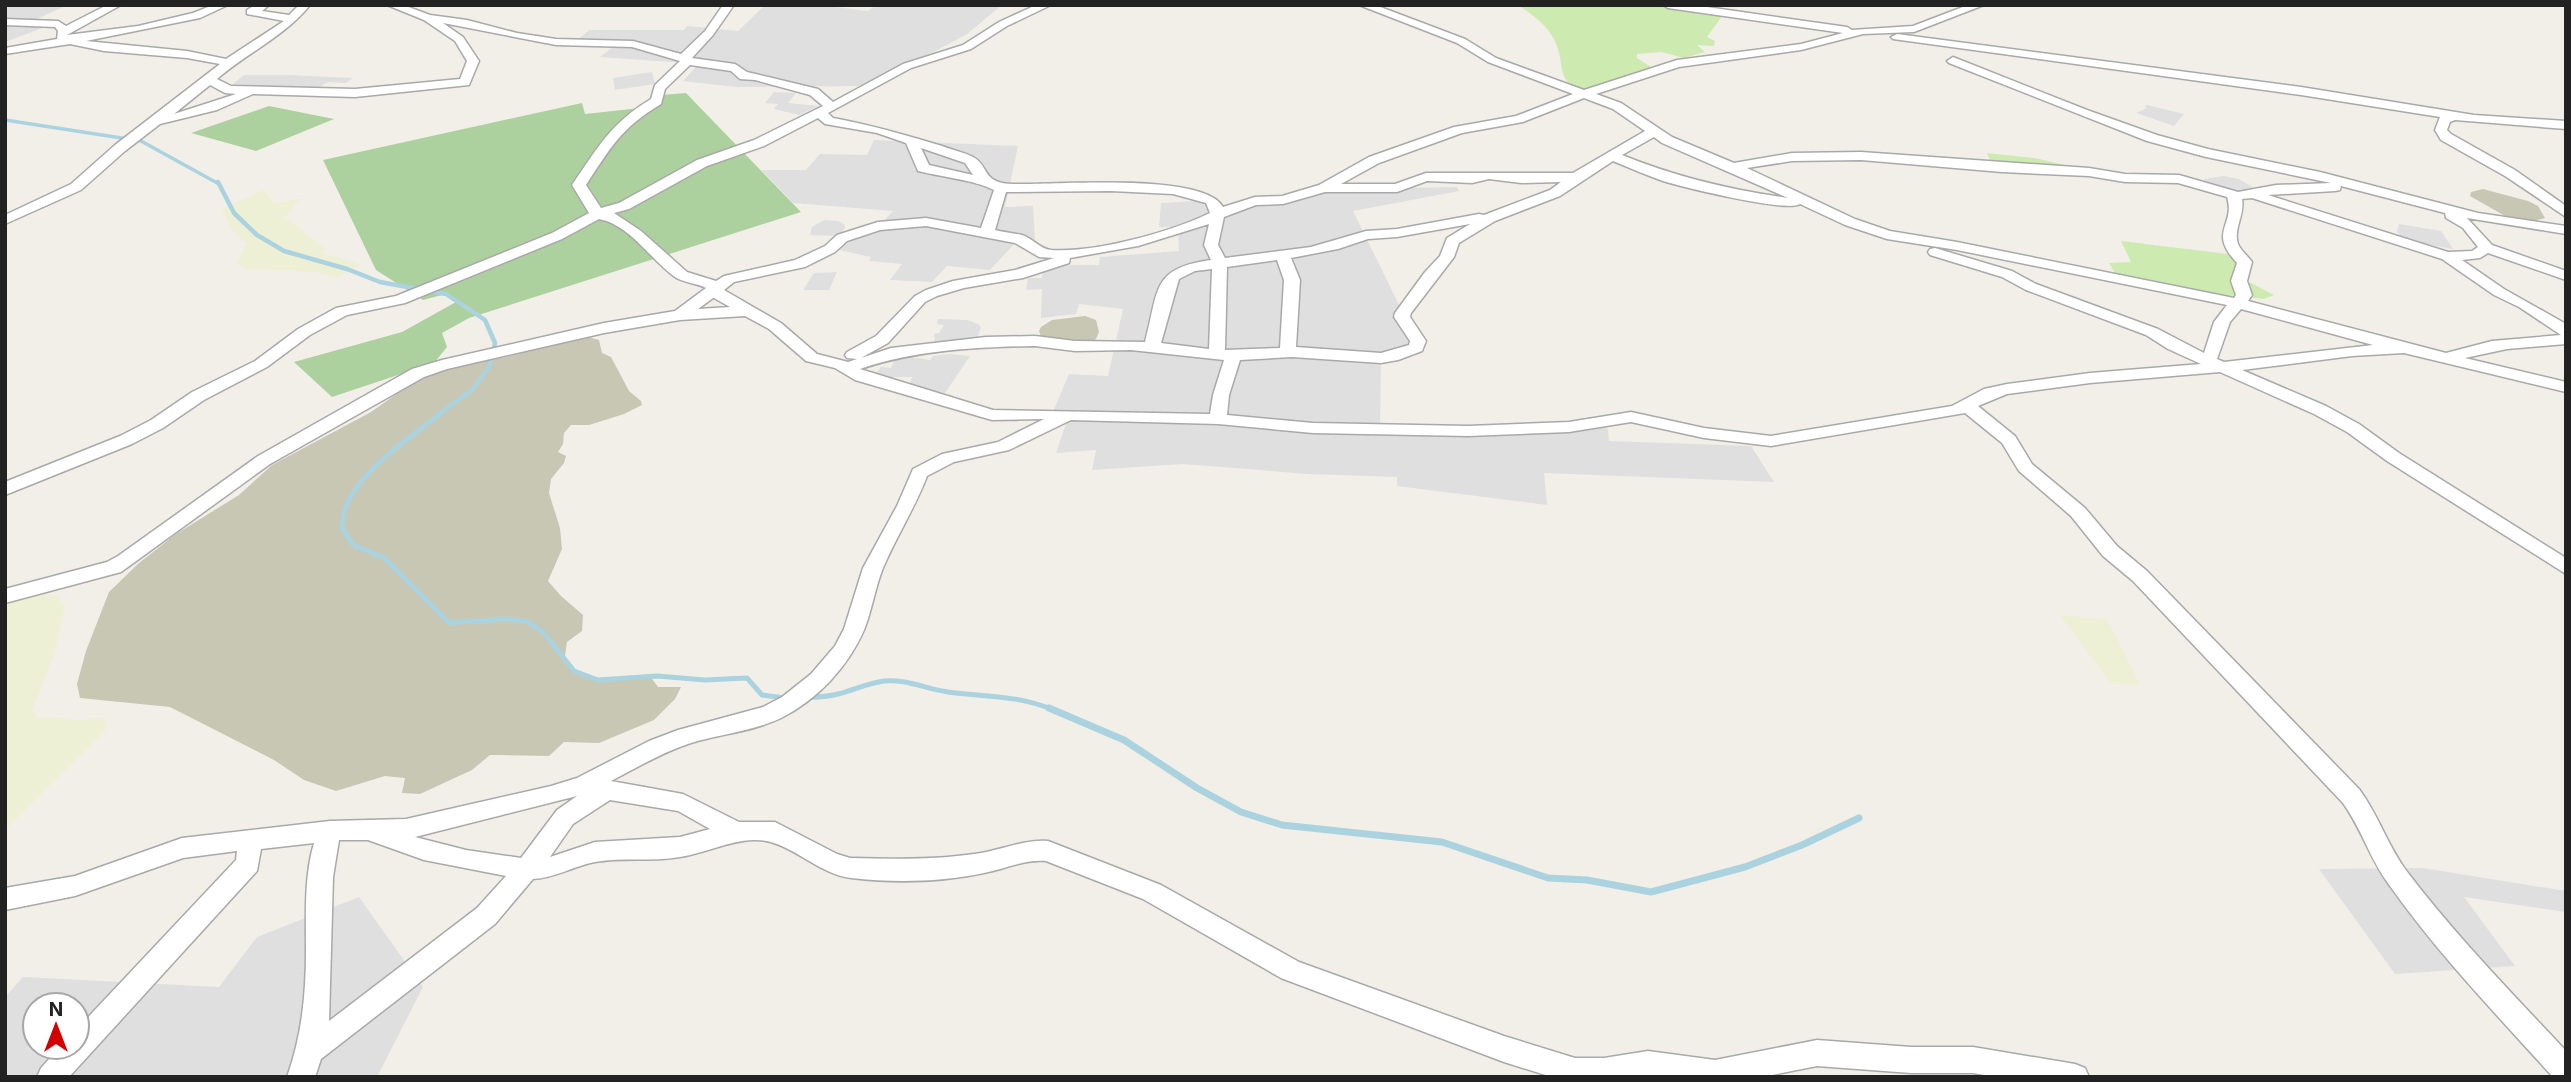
<svg xmlns="http://www.w3.org/2000/svg" width="2571" height="1082" viewBox="0 0 2571 1082" font-family="Inter,sans-serif">
<style>
.residential{fill:#e0dfdf;fill-rule:evenodd}
.construction{fill:#c7c7b4}
.farmland{fill:#eef0d5}
.grass{fill:#cdebb0}
.forest{fill:#add19e}
.lines{fill:none;stroke-linecap:round;stroke-linejoin:round}
.stream-far3{stroke:#aad3df;stroke-width:3.5}
.stream-far2{stroke:#aad3df;stroke-width:4.5}
.stream-far1{stroke:#aad3df;stroke-width:5}
.stream{stroke:#aad3df;stroke-width:7}
.minor-casing{stroke:#a9a9a9;stroke-width:3}
.minor{fill:#fff;fill-rule:evenodd}
</style>
<rect width="100%" height="100%" fill="#f2efe9"/>
<path class="residential" d="M5 5H68L30 22 53 24 5 42Z
M765 5H820L868 11 876 5H1002L967 34 870 86 736 87 683 81 699 64 600 57 617 44 574 43 589 30H684L687 26 738 31Z
M652 72 655 84 615 90 613 78Z
M244 75H290L353 78 346 83 328 82 316 89 228 88Z
M774 92 796 93 788 103 819 106 799 115 774 109 778 104 765 103Z
M2147 105 2184 114 2174 126 2136 113 2147 108 2145 106Z
M874 140 1018 146 1005 207 1033 206 1035 240 1019 239 990 270 947 266 932 282 890 280 902 264 869 261 871 257 830 248 882 223 893 211 793 203 761 170H806L820 154 867 155Z
M2224 176 2239 179 2259 191 2238 195 2202 184 2205 179Z
M1457 187 1459 191 1353 211 1405 317 1413 348 1381 357 1380 430 1590 424 1608 429 1609 441 1751 446 1774 482 1544 473 1547 505 1397 486V477L1308 474 1183 464 1092 470 1096 450 1056 453 1069 415 1052 414 1069 374 1108 376 1123 309 1079 304 1076 314 1041 318 1042 289 1026 290 1028 278H1042L1044 265H1099L1100 257 1179 251 1178 227H1159L1161 203 1211 200 1225 211 1296 197 1356 189Z
M824 220 838 221 845 225V228L838 236 810 235 812 227Z
M2399 224 2441 231 2453 249 2403 240 2397 231Z
M837 272 829 290H803L814 273Z
M938 319 967 320 978 324 981 327 977 339 935 342 934 334 939 333 944 325 937 324Z
M948 354 970 356 945 393 912 387 910 382 912 377H889L876 373 881 367 891 368 897 355 930 360 933 356Z
M2423 868 2566 891V912L2464 897 2515 966 2395 974 2319 869Z
M359 897 423 987 377 1077H5V997L23 977 219 987 257 937ZM35 1005H77V1047H35Z"/>
<path class="construction" d="M2483 189 2528 201 2538 206 2545 218 2531 222 2512 220 2470 196 2471 192Z
M1085 316 1096 320 1099 332 1096 339 1087 343 1051 342 1041 337 1039 331 1041 327 1052 320Z
M584 336 599 340 602 353 611 357 629 391 641 401 642 405 624 414 589 425H571L564 433 563 444 558 452 566 456 564 463 551 479 549 493 560 528 562 549 548 581 561 596 583 615 582 631 567 642 564 662 581 675 610 681 650 676 658 687H681L675 699 654 720 599 743 564 742 549 756 490 755 472 770 420 794 402 793 405 778 385 776 336 791 304 780 274 760 170 707 80 698 77 684 86 651 109 592 139 563 176 534 239 495 272 465 371 412 419 378 451 366 506 357Z"/>
<path class="farmland" d="M263 190 275 203 301 198 285 217 326 249 322 253 360 264 338 277 315 272 247 269 236 263 246 243 232 231 222 209Z
M37 592 57 596 65 605 55 652 32 711 39 718 54 717 80 721 99 718 106 720 107 724 105 731 5 830V608L17 597Z
M2060 615 2107 619 2140 685 2110 683Z"/>
<path class="grass" d="M1518 5H1650L1723 15 1707 37 1715 41 1714 46 1697 45 1705 52 1684 58 1661 52 1637 54V58L1651 67 1649 73 1582 93C1556 78 1565 69 1557 46 1551 28 1533 15 1518 5Z
M1987 153 2035 158 2073 167 2075 172 1993 167Z
M2121 241 2236 255 2241 261 2236 282 2251 283 2274 295 2264 299 2206 293 2118 278 2109 263 2131 262Z"/>
<path class="forest" d="M686 93 801 212 469 318 442 333 447 347 434 363 332 397 294 362 402 332 456 302 446 294 423 300 376 270 323 160 582 103 585 114 659 106 662 95Z
M269 106 334 119 256 151 191 133Z"/>
<g class="lines">
<path class="stream-far3" d="M5 120 141 141 219 184"/>
<path class="stream-far2" d="M218 182 234 213 257 235 284 251 347 269 380 282 446 294 485 320 495 343 489 367 473 389 438 415"/>
<path class="stream-far1" d="M440 414C410 437 361 470 346 506 343 512 343 521 342 528L353 545 384 558 449 623 506 619 528 622 544 633 574 671 598 680 657 676 705 680 747 678 762 695 785 698
M806 698C816 697 828 697 838 694 854 690 868 683 884 681 907 679 926 689 948 692 983 697 1020 695 1053 710"/>
<path class="stream" d="M1049 708 1124 740 1197 788 1241 812 1282 825 1442 842 1548 878 1587 880 1651 892 1745 867 1802 845 1859 818"/>
<g class="minor-casing">
<path id="minor" d="M107 5H121L67 35 138 26 193 13 213 5H228L200 18 86 41 187 51 226 59 284 21 247 14V10L255 5H269L262 11 289 15 299 5H310C285 36 247 53 217 79L231 86 355 89 460 79 467 61 455 41 424 20 387 5H403L430 15 467 20 517 33 556 39 633 41 681 54 705 31 723 5H734L713 35 692 58 735 64 747 72 818 89 833 102 903 64 963 45 999 22 1036 5H1051L1007 26 971 49 911 68 828 113 833 118C871 125 906 135 942 146 952 150 964 152 973 157 990 166 981 184 1014 184 1054 185 1204 172 1223 207L1255 197 1282 196 1319 185 1369 157 1454 127 1516 116 1573 94 1488 62 1457 43 1359 5H1375L1465 39 1496 58 1584 90 1677 60 1801 44 1843 33 1668 8 1663 5H1693L1847 27 1852 30 1913 26 1968 5H1984L1914 32 1863 34 1801 50 1679 67 1596 94 1621 103 1672 137 1734 163 1792 153 1861 152 2089 168 2125 174 2179 175 2238 192 2276 185 2331 183 2206 157 2147 141 1949 63 1947 61 1953 57 2087 110 2157 135 2208 149 2320 172 2478 213 2566 226V234L2467 218 2492 245 2566 271V280L2488 253 2480 258 2462 260 2504 289 2566 324V344L2507 349 2465 358 2566 382V392L2404 353 2352 356 2242 370 2326 406 2359 424 2399 453 2566 558V574L2387 461 2347 432 2314 414 2220 372 2090 383 2007 394 1978 406 2015 436 2032 464 2085 508 2117 546 2147 571 2359 789C2379 816 2388 847 2408 873 2456 936 2512 993 2566 1051V1077H2553C2497 1015 2438 954 2390 886 2370 860 2362 829 2343 803L2133 581 2103 556 2071 516 2019 471 2002 443 1965 413 1771 446 1704 438 1631 422 1569 432 1468 436 1313 433 1218 424 1071 420 1009 450 954 462 927 476C915 508 896 537 883 568 875 588 872 610 864 630 848 667 817 700 781 718 752 732 719 734 688 744 661 753 636 768 611 781L683 794 739 822H775L837 854 850 858C892 859 932 860 974 854 999 851 1023 839 1048 841L1161 885 1299 962 1504 1036 1575 1058H1604L1648 1051 1715 1060 1817 1040 1911 1047H1973L2075 1064 2085 1068 2089 1077H1996L1973 1073H1911L1817 1066 1762 1077H1552L1504 1062 1281 978 1143 899 1046 861C1025 859 1005 869 984 873 942 882 894 883 851 878 816 874 788 838 753 840 728 841 705 853 680 857 652 862 623 857 595 862 574 866 555 878 533 879L495 924 321 1059 315 1077H287C302 1035 306 994 306 950 306 914 304 877 314 843L261 849 257 871 69 1077H37L41 1068 60 1047H77V1029L236 860 237 851 183 858 75 896 5 910V888L75 876 182 838 330 821 406 819 551 786 577 778 649 741 678 730 763 707 782 697 811 674 835 646 844 629 863 568 897 506 913 469 942 454 998 442 1044 419 992 420 855 380 835 368 806 361 769 329 745 316 680 320 604 333 447 369 424 377 270 464 121 572 5 603V589L107 562 118 556 258 456 412 369 442 360 604 323 675 311 706 288C697 283 684 283 675 277 650 259 630 225 599 219L562 239 405 303 347 315 310 335 267 367 204 400 163 428 132 444 5 495V482L120 436 151 420 192 392 255 361 298 329 336 308 396 296 552 233 589 213 572 185C598 147 611 123 651 99L655 85 680 61 632 47 556 45 443 23 463 37 479 61 469 85 355 97 253 94 217 110 160 124 125 151 81 190 5 224V215L71 184 115 145 220 64 187 58 104 51 70 44 5 54V48L57 39 58 31 55 27 5 25V19L58 21 66 26ZM690 65 731 71 740 79 755 80 810 95 823 106 754 140 697 160 619 203 601 208 586 185C611 147 621 128 661 104L665 89ZM210 85 225 93 236 94 174 114ZM1584 98 1613 109 1645 131 1573 173H1426L1395 184H1341L1379 163 1462 133 1523 122ZM818 118 825 124 877 133 906 143 918 171C942 177 974 180 994 190L981 228 926 218 878 222 837 235 825 246 795 260 724 276 716 281 687 272 641 231 614 213 629 209 707 166 764 146ZM1654 137 1662 143 1788 198C1730 190 1676 177 1622 155ZM921 148 965 163 973 175 929 165ZM1861 160 2002 172 2089 176 2125 182 2178 183 2227 197C2236 226 2207 231 2237 263L2231 281 2236 295 2234 298 1957 242 1890 231 1855 219 1747 168 1792 161ZM1613 161C1630 168 1646 175 1663 181 1683 187 1787 213 1800 204L1845 225 1887 239 1957 250 2227 305 2214 322 2204 353 2158 329 2036 284 2012 271 1935 248 1930 249 1928 252 1930 255 2002 277 2026 290 2146 335 2168 349 2201 364 2090 373 2007 384 1984 389 1952 406 1771 436 1704 428 1631 412 1569 422 1468 426 1313 423 1227 415 1229 395 1240 360 1292 357 1381 363 1398 360 1422 351 1426 341 1410 317 1411 313 1454 257 1459 243 1495 221 1560 196ZM1489 179 1521 183 1561 182 1550 190 1484 215 1479 214 1397 229 1366 231 1311 247 1225 258 1218 245 1224 217 1256 205 1283 204 1325 192H1397L1427 181 1472 183ZM2341 186 2445 213 2446 218 2463 228 2478 247 2472 251 2448 252 2268 195 2335 191 2340 190ZM1111 191 1173 194 1206 203 1210 213C1171 232 1095 253 1051 250 1040 249 1032 238 1022 235 1013 233 1003 232 995 230L1006 192ZM2252 198 2442 259 2494 295 2519 307 2561 335 2492 341 2446 353 2248 301 2252 295 2247 281 2252 262C2248 256 2241 251 2238 244 2233 229 2245 215 2242 199ZM1209 224 1204 245 1211 260C1151 268 1159 290 1145 342L1075 341 1035 336 986 337 891 348 861 358 888 343 925 302 937 296 964 288 1023 278 1069 263 1070 258 1138 246ZM1470 224 1447 238 1440 256 1425 272 1395 313 1394 317 1410 341 1409 345 1381 353 1296 347 1300 280 1291 258 1338 249 1368 239 1397 237ZM926 226 1015 243 1039 257 1054 258 1015 270 953 281 926 290 915 296 876 336 847 352 845 355 847 358 857 359 848 362 817 354 781 323 724 290 734 282 805 267 835 252 847 241 880 230ZM1277 260 1284 280 1280 348 1225 350 1227 267ZM1212 269 1209 349 1161 343 1179 279 1195 271ZM713 298H714L730 307 698 309ZM2241 309 2373 345 2224 362 2217 359 2230 322ZM1035 346 1075 351 1131 350 1224 360 1213 395 1210 414 993 410 860 369C916 350 976 347 1035 346ZM577 796 557 810 521 858 466 850 415 837ZM610 800 678 811 710 829 680 837 595 842 550 857 573 824ZM339 840H368L424 860 506 876 477 908 329 1021 333 877Z
M1897 34 2301 87 2474 115 2566 121V129L2455 120 2450 122 2447 130 2451 134 2515 170 2566 206V217L2505 176 2441 140 2435 130 2440 117 2301 95 1893 39 1891 37Z"/>
</g>
<use href="#minor" class="minor"/>
</g>
<rect width="2571" height="1082" fill="none" stroke="#222222" stroke-width="14"/>
<g transform="translate(56 1026)"><circle r="33" fill="#ffffff" stroke="#a7a7a7" stroke-width="2"/>
<path d="M0-5L12 26L0 18L-12 26Z" fill="#d40000"/>
<text y="-10" font-size="19" font-weight="bold" text-anchor="middle" fill="#222222">N</text>
</g>
</svg>
